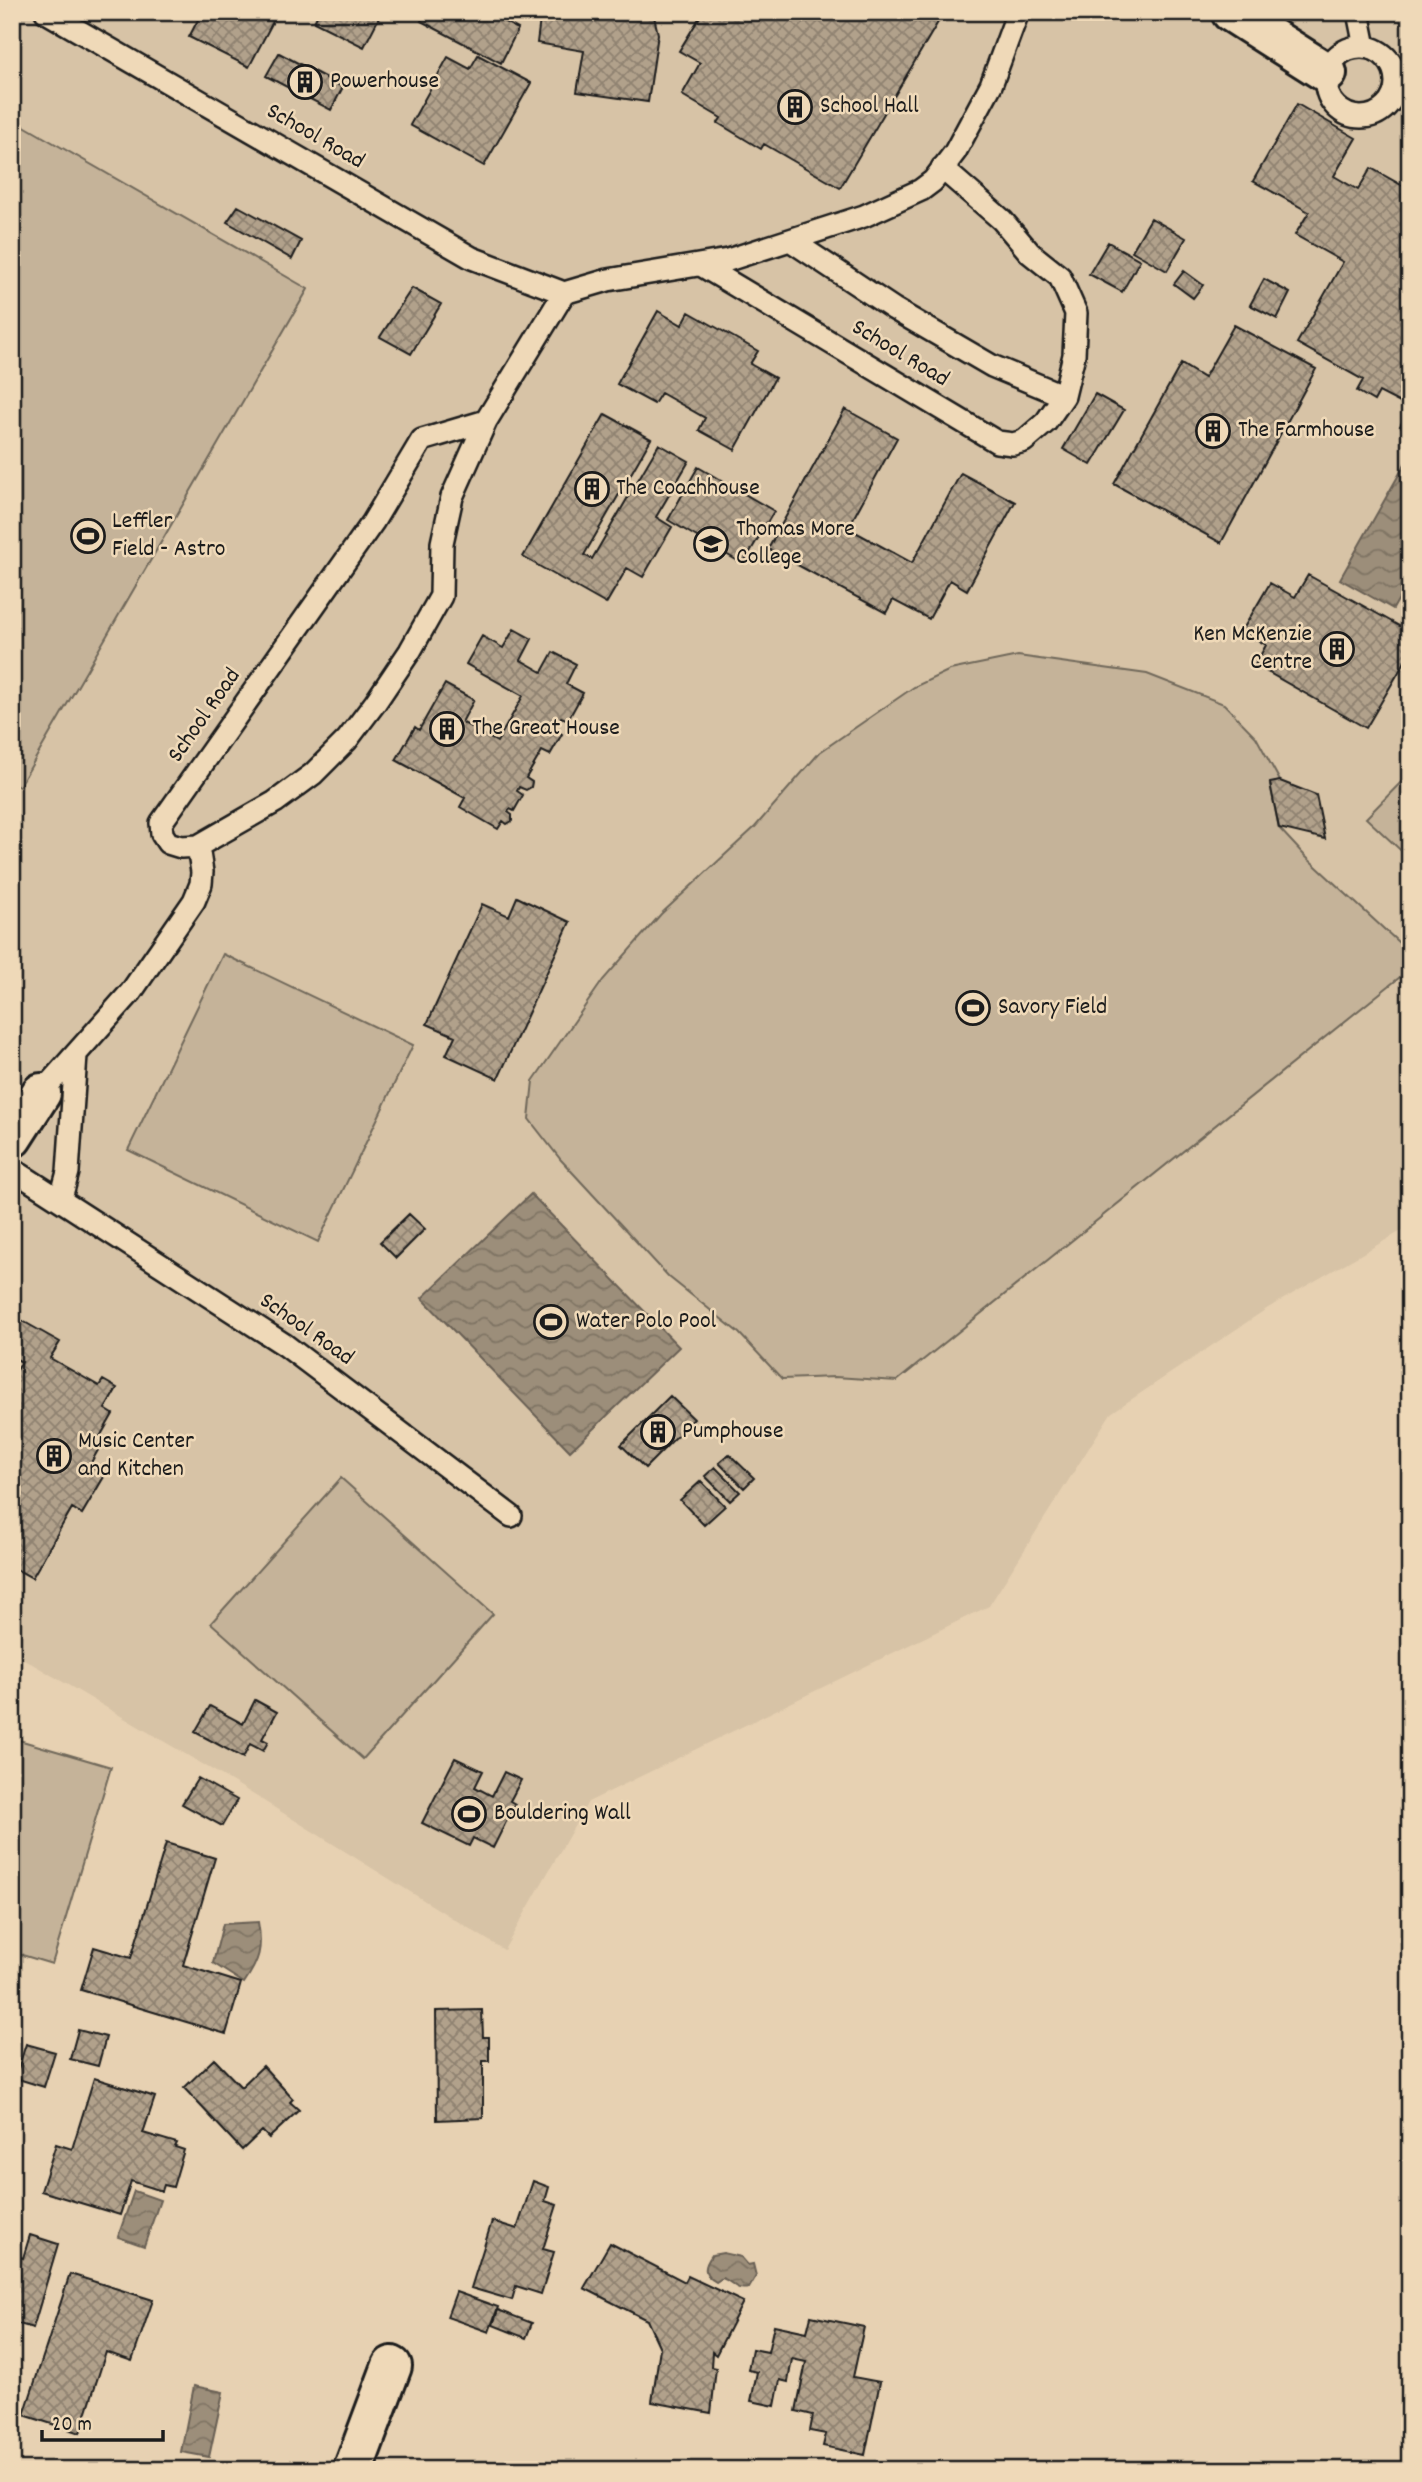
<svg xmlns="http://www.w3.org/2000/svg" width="1422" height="2482" viewBox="0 0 1422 2482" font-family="Dekko,sans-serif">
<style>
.built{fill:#d7c3a6}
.green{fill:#c5b399;stroke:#70685a;stroke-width:2}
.water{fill:url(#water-waves);stroke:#696054;stroke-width:2}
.building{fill:url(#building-cross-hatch);stroke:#1c1c1c;stroke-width:2}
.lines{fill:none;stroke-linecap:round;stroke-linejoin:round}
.lane-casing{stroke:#1c1c1c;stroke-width:26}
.street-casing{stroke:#1c1c1c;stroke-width:44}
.lane{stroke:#efd9b8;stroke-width:21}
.street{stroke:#efd9b8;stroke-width:38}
.labels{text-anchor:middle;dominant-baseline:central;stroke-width:5;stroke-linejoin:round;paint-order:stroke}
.poi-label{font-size:24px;fill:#1c1c1c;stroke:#efd9b8;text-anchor:start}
.street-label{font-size:24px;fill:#1c1c1c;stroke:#efd9b8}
</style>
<defs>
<pattern id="water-waves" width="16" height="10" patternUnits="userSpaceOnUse" patternTransform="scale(1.75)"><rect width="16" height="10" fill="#9c8e7a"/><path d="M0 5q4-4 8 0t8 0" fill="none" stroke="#7e7363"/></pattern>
<pattern id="building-cross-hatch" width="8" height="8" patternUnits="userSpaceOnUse" patternTransform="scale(1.75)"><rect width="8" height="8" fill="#b1a18b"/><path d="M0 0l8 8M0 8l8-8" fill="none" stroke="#8f8271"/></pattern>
</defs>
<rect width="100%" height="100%" fill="#e7d1b2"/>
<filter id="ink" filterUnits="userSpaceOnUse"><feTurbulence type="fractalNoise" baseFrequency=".0143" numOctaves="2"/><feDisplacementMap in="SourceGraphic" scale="14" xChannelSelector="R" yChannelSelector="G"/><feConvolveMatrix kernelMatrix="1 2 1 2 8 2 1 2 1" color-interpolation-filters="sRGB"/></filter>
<g filter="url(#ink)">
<path class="built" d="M12 12H1410V1226L1268 1308 1111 1413 989 1606 588 1802 504 1950 238 1785 12 1652V1176L62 1104 12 1075Z"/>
<path class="green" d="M12 119 308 289 19 787 12 783Z
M1018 656 1147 674 1224 704 1256 737 1280 781 1270 784 1279 828 1305 856 1410 953V969L897 1381 835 1377 782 1379 739 1333 669 1277 561 1160 529 1119 533 1081 603 980 661 914 755 827 820 752 914 687 950 670Z
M1410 773V859L1366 818Z
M223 954 413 1045 318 1242 128 1150Z
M341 1478 493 1614 363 1759 211 1623Z
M12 1738 111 1767 52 1964 12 1952Z"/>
<path class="water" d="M1410 455V579L1393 609 1340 579Z
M531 1194 679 1347 570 1451 422 1298Z
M258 1922C263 1949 259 1961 244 1983L213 1963 223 1924Z
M134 2191 160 2200 144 2246 118 2237Z
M723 2253 741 2257 748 2265 753 2264 756 2276 749 2288C733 2291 735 2282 722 2278L716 2282C702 2274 704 2266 712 2255Z
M194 2386 223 2392 209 2457 181 2452Z"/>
<path class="building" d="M202 12H278L249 67 189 37Z
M319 12H382L364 47 314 22Z
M426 12H486L518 29 501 63 421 21Z
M532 12H653L658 34 648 102 577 92 584 51 537 43 540 19 534 17Z
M703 12H944L840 188 764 144 761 149 718 123 721 118 682 95 700 63 679 51Z
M279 53 343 87 331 110 266 76Z
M478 55 531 83 484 166 410 125 448 57 470 69Z
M1297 104 1356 138 1334 176 1358 190 1371 168 1410 190 1405 202 1410 204 1407 219 1410 221V431L1400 426 1410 408 1379 392 1374 401 1357 391 1363 380 1297 343 1343 262 1295 235 1309 212 1253 181Z
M238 206 301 241 292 259 227 222Z
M1151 218 1186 238 1167 271 1132 251Z
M1108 242 1140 260 1122 292 1089 274Z
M1184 271 1203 285 1193 298 1174 284Z
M1264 279 1290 293 1277 319 1250 305Z
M412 288 441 304 411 354 380 337Z
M658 311 682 325 689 312 758 351 750 364 775 378 735 450 699 430 705 418 661 393 654 404 617 384Z
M1234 325 1316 369 1221 543 1114 484 1181 364 1204 378Z
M1095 394 1124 410 1091 465 1063 449Z
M845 409 897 438 848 528 912 563 961 473 1015 502 967 590 950 580 929 619 893 600 886 613 768 549Z
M605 414 651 439 584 555 592 559 659 444 689 461 656 517 672 527 643 577 627 568 606 604 523 557Z
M698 467 774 511 743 564 668 520Z
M1308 575 1410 632V653L1366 728 1255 665 1266 645 1242 631 1270 583 1295 597Z
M514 629 532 639 521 660 542 672 553 652 576 664 566 684 583 693 568 720 561 717 554 729 562 734 550 755 542 751 526 778 532 782 531 787 526 790 519 787 517 791 523 795 514 811 510 809 508 812 512 815V821L507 824 503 821 498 829 460 807 465 798 396 760 415 727 419 730 445 684 474 700 462 722 497 742 523 696 466 664 482 636 503 648Z
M1410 683V701L1402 696Z
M1280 781 1316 795 1325 839 1279 828 1270 783Z
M517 897 570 922 498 1079 446 1055 455 1036 427 1024 482 904 509 916Z
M409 1214 425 1229 396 1258 380 1242Z
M12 1315 60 1342 50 1358 99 1386 103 1380 117 1388 105 1409 113 1414 97 1442 101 1445 89 1466 105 1475 82 1514 72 1508 32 1578 12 1567V1397L14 1394 12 1378 22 1362 12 1357Z
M670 1396 694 1419 645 1468 621 1445Z
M729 1454 754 1478 744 1488 719 1463Z
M715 1467 740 1492 730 1501 705 1476Z
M701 1481 725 1506 704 1525 680 1500Z
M255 1700 277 1712 262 1739 268 1742 263 1751 250 1744 243 1758 195 1732 210 1706 243 1724Z
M455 1758 483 1771 475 1787 492 1796 504 1772 521 1780 510 1801 515 1804 493 1848 473 1838 469 1846 422 1823Z
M198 1778 237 1800 222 1826 182 1804Z
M166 1843 215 1858 183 1965 241 1983 226 2034 81 1990 94 1947 131 1958Z
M482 2010 483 2037H489V2061H483V2118L437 2120 436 2011Z
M78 2030 106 2037 98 2066 70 2059Z
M26 2044 55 2052 44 2087 15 2078Z
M214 2059 241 2087 263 2066 293 2099 290 2102 299 2110 269 2138 262 2131 242 2150 184 2088Z
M94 2078 155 2097 143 2133 177 2143 175 2147 184 2150 173 2187 164 2185 162 2191 131 2181 120 2215 41 2191 56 2144 72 2149Z
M533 2181 549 2187 545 2201 557 2205 543 2249 554 2252 541 2294 516 2286 512 2300 471 2288 492 2221 517 2229Z
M30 2235 58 2244 33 2328 12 2322V2255L23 2258Z
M610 2243 685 2282 688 2276 743 2302 716 2355 712 2352 711 2367 716 2368 711 2413 652 2402 660 2348 647 2320 584 2288Z
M70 2274 153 2300 132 2361 106 2352 80 2433 24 2415Z
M456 2292 498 2307 489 2332 447 2317Z
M498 2310 532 2323 526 2338 493 2325Z
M811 2316 864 2327 853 2377 880 2382 865 2455 823 2446 826 2434 810 2431 813 2415 796 2411 806 2362 792 2359 788 2382 780 2380 775 2406 751 2401 757 2372 748 2370 752 2349 768 2352 774 2325 807 2332Z"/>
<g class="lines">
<g class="lane-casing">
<path id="lane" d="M46 12 472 258 564 293 608 280 728 260 864 216 921 190 933 181 955 152 991 85 1018 12
M1358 12 1365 47
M1326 82a35 35 0 1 1 70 0a35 35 0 1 1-70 0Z
M790 240 894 309 992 366 1064 396
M701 265 997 442 1013 444 1024 441 1046 422 1064 396 1074 355 1076 313 1060 277 1030 253 1002 220 942 168
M486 421 422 440 373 522 161 823 162 834 168 843 181 847 198 846 275 802 313 774 347 740 375 703 410 651 441 596 442 543 452 497 486 421 564 293
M41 1093 131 992 194 901 201 884 202 872 198 846
M12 1169 285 1345 511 1516
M61 1198 68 1172 76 1055"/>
</g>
<g class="street-casing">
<path id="street" d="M1231 12 1327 73
M12 1138 41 1093
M353 2470 392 2366"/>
</g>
<use href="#lane" class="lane"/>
<use href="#street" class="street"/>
</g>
</g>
<defs>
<g id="building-ring" transform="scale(1.75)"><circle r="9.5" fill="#efd9b8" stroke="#1c1c1c" stroke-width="1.5"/><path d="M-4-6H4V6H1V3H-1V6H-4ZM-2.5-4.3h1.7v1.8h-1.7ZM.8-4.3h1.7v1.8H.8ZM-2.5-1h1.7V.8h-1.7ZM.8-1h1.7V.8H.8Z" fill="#1c1c1c"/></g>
<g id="stadium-ring" transform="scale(1.75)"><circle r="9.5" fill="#efd9b8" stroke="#1c1c1c" stroke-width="1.5"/><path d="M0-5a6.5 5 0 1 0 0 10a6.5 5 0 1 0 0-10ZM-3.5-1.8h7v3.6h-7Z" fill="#1c1c1c"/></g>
<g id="school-ring" transform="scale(1.75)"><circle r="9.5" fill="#efd9b8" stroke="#1c1c1c" stroke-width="1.5"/><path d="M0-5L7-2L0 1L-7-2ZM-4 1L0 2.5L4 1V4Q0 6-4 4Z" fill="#1c1c1c"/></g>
</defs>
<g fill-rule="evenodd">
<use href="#building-ring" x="305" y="82"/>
<use href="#building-ring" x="795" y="107"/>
<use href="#building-ring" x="1213" y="431"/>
<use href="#building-ring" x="592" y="489"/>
<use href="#stadium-ring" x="88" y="536"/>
<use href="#school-ring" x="711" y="544"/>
<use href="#building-ring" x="1337" y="649"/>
<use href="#building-ring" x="447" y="729"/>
<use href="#stadium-ring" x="973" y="1008"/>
<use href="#stadium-ring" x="551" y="1322"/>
<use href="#building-ring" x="658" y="1432"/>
<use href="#building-ring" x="54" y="1456"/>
<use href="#stadium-ring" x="469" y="1814"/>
</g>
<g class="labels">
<g class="poi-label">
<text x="330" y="82">Powerhouse</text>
<text x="820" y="107">School Hall</text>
<text x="1238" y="431">The Farmhouse</text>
<text x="616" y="489">The Coachhouse</text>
<text x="112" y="522">Leffler<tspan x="112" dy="28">Field - Astro</tspan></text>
<text x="736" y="530">Thomas More<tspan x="736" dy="28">College</tspan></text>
<text x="1312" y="635" text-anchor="end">Ken McKenzie<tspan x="1312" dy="28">Centre</tspan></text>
<text x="472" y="729">The Great House</text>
<text x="998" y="1008">Savory Field</text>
<text x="576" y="1322">Water Polo Pool</text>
<text x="682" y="1432">Pumphouse</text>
<text x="78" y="1442">Music Center<tspan x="78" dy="28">and Kitchen</tspan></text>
<text x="494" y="1814">Bouldering Wall</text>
</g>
<g class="street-label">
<text transform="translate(315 137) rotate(30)">School Road</text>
<text transform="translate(900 354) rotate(31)">School Road</text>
<text transform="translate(205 716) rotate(-55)">School Road</text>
<text transform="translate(306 1330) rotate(35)">School Road</text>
</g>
</g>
<rect width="1422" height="2482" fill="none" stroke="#efd9b8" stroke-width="42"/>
<rect x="21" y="21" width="1380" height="2440" fill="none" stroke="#1c1c1c" stroke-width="2.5" filter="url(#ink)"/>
<path d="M42 2430v10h121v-10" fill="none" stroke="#1c1c1c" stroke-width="3.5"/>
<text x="52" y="2430" font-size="21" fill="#1c1c1c" stroke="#efd9b8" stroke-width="5" paint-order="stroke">20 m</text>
</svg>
